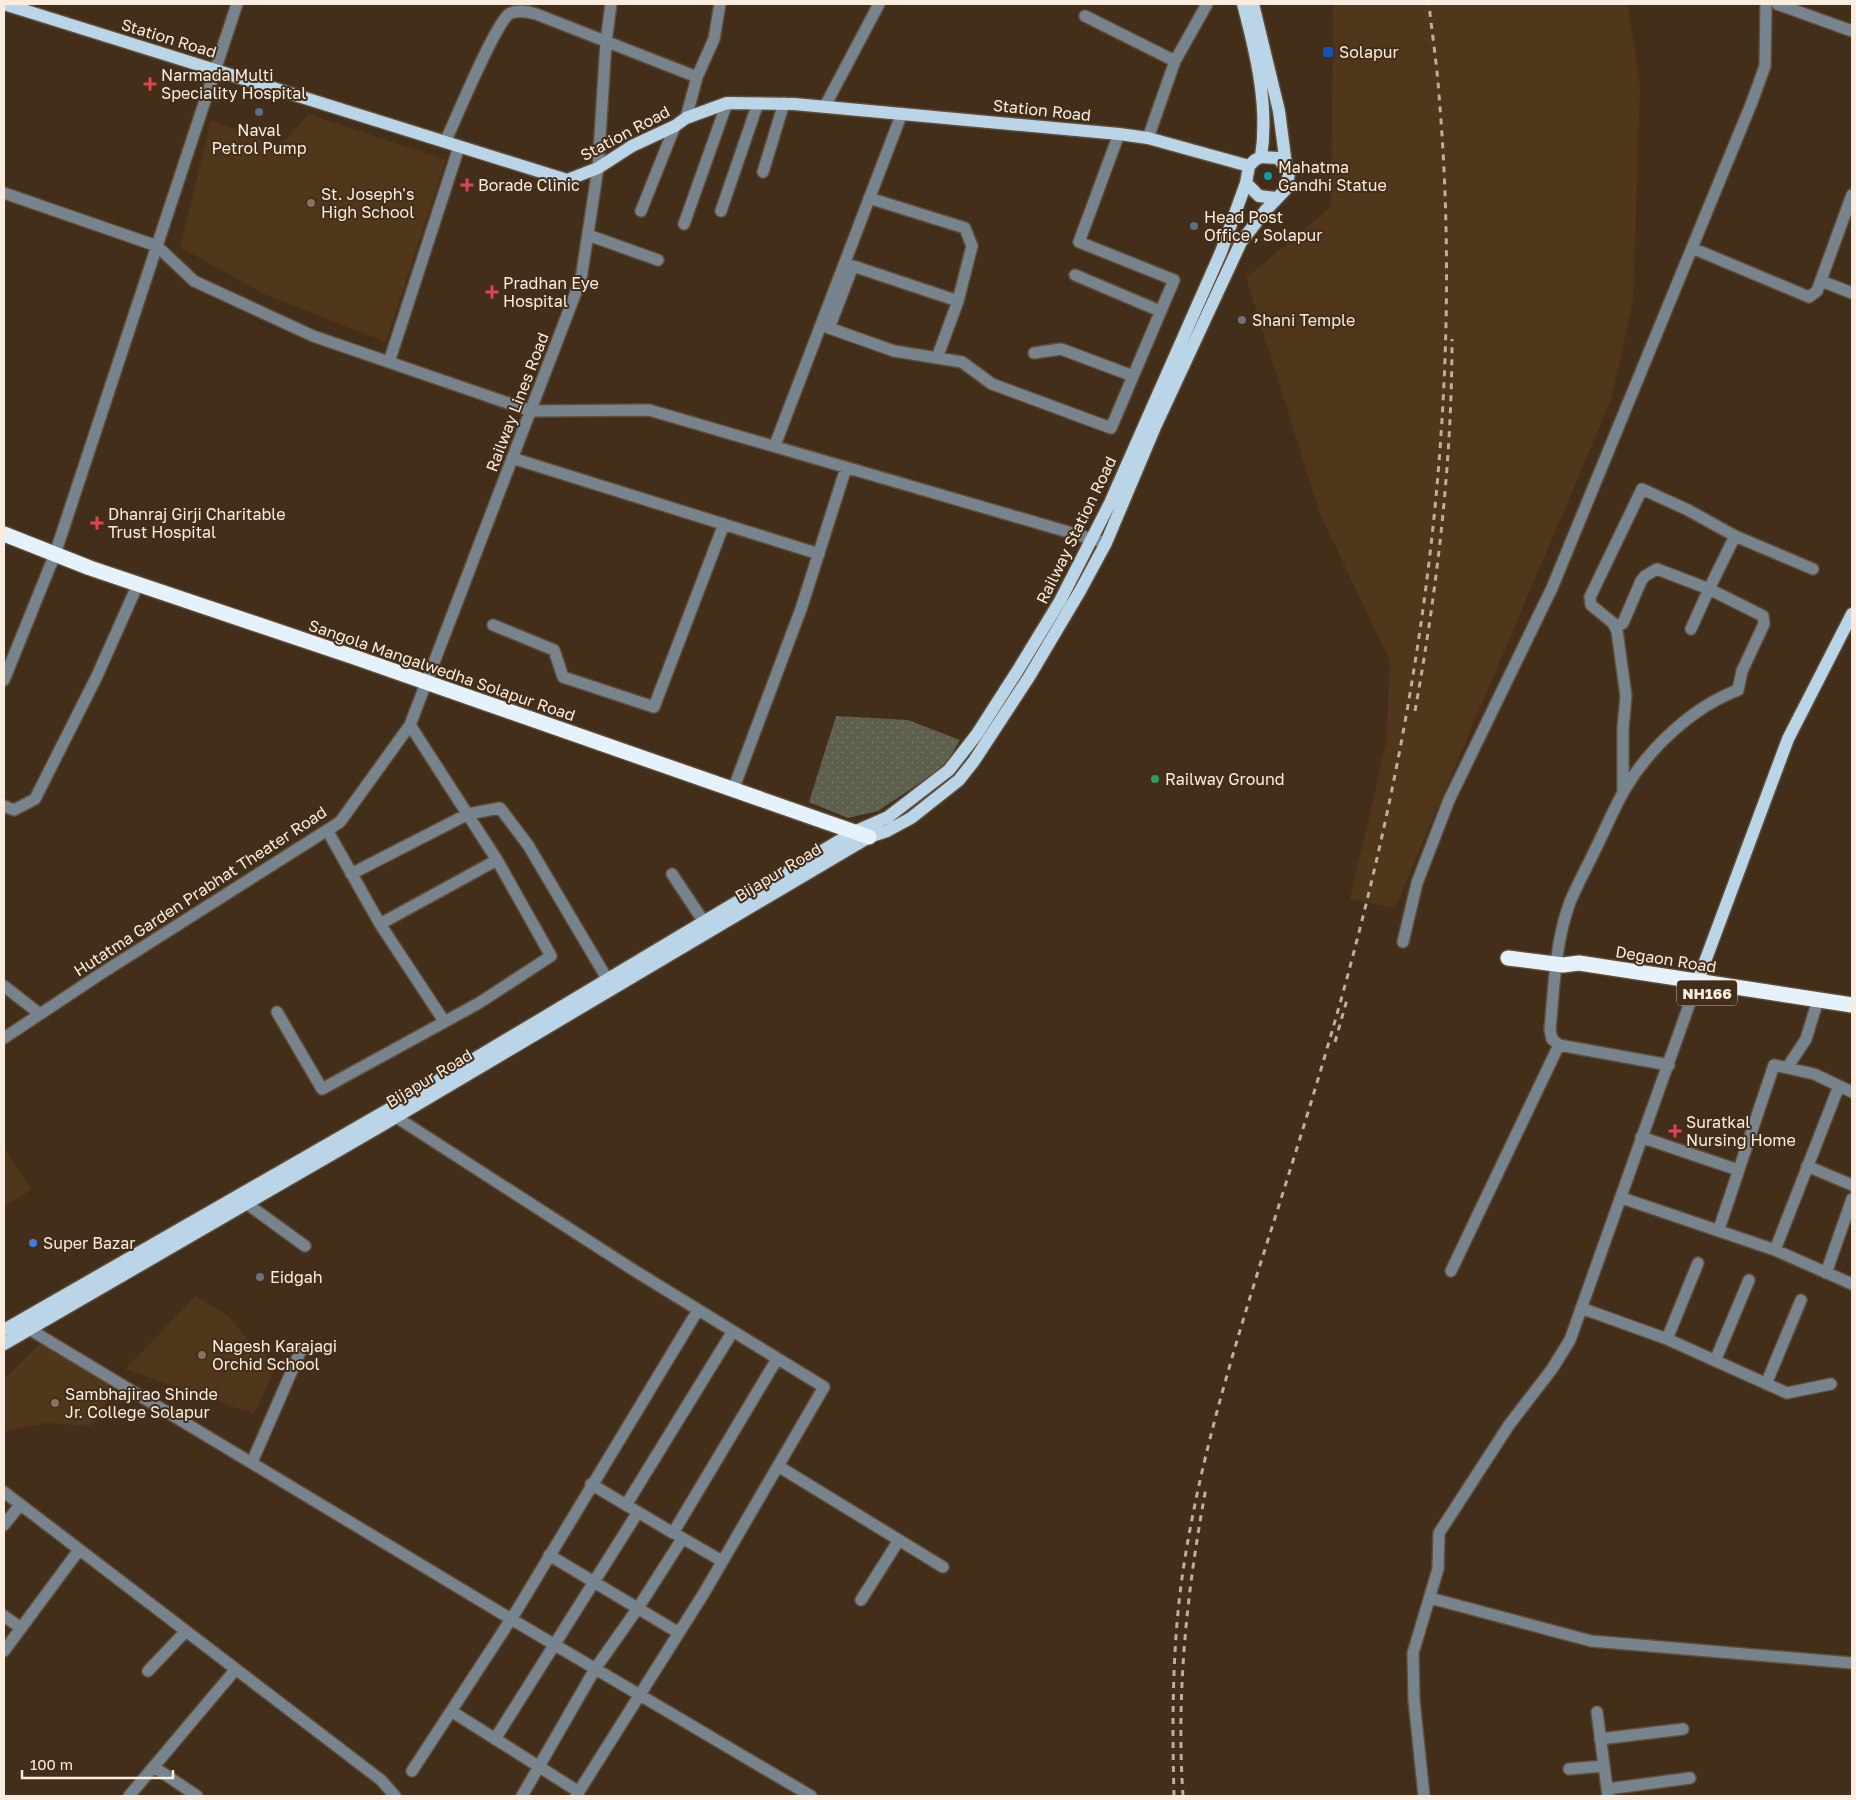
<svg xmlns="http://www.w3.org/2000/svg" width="1856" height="1800" viewBox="0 0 1856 1800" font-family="'Golos Text',sans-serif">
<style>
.built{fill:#50361b}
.grass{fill:url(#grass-dots)}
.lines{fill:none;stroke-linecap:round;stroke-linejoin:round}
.minor-casing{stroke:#604d39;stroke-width:14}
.major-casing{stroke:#604d39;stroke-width:15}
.highway-casing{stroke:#604d39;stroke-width:18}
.minor{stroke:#77848d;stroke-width:11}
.major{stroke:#bbd5e8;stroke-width:12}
.highway{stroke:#e6f2fb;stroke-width:15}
.rail{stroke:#bdae9e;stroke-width:3;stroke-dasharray:6 6;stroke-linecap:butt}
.transit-dot{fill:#1a4fb4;stroke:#432e19;stroke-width:2}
.health-dot{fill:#e0444e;stroke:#432e19;stroke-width:2}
.service-dot{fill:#5c6f8a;stroke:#432e19;stroke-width:2}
.culture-dot{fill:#0f9aa8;stroke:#432e19;stroke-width:2}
.education-dot{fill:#8d6e63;stroke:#432e19;stroke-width:2}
.worship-dot{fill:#6b7280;stroke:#432e19;stroke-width:2}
.leisure-dot{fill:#2e9e5b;stroke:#432e19;stroke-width:2}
.shop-dot{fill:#3f7fe0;stroke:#432e19;stroke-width:2}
.labels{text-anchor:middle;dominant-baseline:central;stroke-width:4;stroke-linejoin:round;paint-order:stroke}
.shield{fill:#432e19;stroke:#c3b4a4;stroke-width:1}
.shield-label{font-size:15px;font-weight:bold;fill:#faede0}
.street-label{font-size:16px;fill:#faede0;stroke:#432e19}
.poi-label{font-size:16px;fill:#faede0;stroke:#432e19;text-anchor:start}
</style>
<defs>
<pattern id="grass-dots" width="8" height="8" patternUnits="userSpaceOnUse" patternTransform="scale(1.25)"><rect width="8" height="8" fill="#5e5f4d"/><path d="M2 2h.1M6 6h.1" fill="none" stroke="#767666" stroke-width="1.8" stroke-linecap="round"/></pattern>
</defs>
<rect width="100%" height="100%" fill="#432e19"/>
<path class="built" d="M1333 4H1628L1640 85 1633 301 1611 400 1395 908 1350 899 1386 743 1390 661 1320 514 1246 278 1331 207Z
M309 114 446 160 386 342 264 294 180 247 211 120 280 146Z
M4 1147 31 1190 4 1207Z
M196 1296 229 1317 253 1346 277 1365 254 1414 125 1369Z
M45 1338 118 1382 92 1426 46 1423 5 1431 4 1379Z"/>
<path class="grass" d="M836 716 908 720 960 740 947 762 933 774 878 811 848 818 809 802Z"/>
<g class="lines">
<g class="minor-casing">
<path id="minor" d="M1777 4 1852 31
M1085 16 1175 61
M825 106 879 4
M686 118 697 77 714 39 720 4
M1148 138 1175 61 1207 4
M445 142C456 119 494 26 509 14 517 9 528 12 536 14L697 77
M763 172 784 103
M4 193 157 246 194 281 313 336 531 411 649 410 1106 543
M869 198 965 228 972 246 958 301
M641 211 675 126
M721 211 758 103
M684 224 727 103
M588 235 658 260
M1692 248 1809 297 1817 291 1852 195
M1075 275 1160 311
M1821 281 1852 293
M1034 353 1061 349 1133 376
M937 358 958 301 853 266 829 328 894 351 962 362 992 384 1111 428 1174 280 1079 242 1119 134
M389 362 459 147
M775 445 902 113
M512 458 819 554
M493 625 554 650 563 677 654 707 724 524
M1615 627 1623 623 1641 581 1645 576 1657 569 1709 589 1691 629
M4 680 55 554 237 4
M733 790 801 609 846 468
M1623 792V728L1626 696 1617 631 1613 623 1591 605 1590 597 1642 489 1688 510 1735 536
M4 806 14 810 35 799 97 676 138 584
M327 830 380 924 444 1021
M351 874 468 814 500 808 528 845 612 987
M672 874 704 922
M380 924 497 860
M1403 942 1417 883 1449 800 1552 588 1752 102 1765 66 1766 4
M4 986 40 1014
M277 1012 322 1089 479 1003 551 956 497 860 410 725
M4 1038 102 973 340 822 410 725 581 279 598 168 606 42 611 4
M1669 1065 1559 1045 1552 1039 1550 1030C1554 988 1555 942 1570 902 1577 885 1587 867 1595 850 1605 830 1614 808 1625 789 1650 747 1693 707 1738 690L1742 671 1764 624 1763 616 1709 589 1735 536 1813 569
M1787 1068 1806 1039 1818 1000
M396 1117 635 1271 824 1387 704 1593 576 1796
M1641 1137 1738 1170
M1807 1166 1852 1185
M1622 1198 1775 1250 1852 1284
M246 1203 305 1246
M1719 1229 1774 1065 1814 1074 1852 1092
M1775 1250 1839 1086
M1451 1271 1559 1045
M1826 1273 1852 1199
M1581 1308 1667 1339 1787 1393 1831 1384
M25 1323 29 1329 511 1619 811 1796
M1667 1339 1698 1263
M1715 1361 1749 1280
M1766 1384 1801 1300
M252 1462 301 1350
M778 1466 943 1567
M591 1484 673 1533 777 1359
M4 1492 381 1780 395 1796
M626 1505 733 1331
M4 1525 20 1505
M677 1535 722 1561
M549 1555 679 1633
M1430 1598 1591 1641 1852 1663
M861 1600 899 1540
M4 1616 21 1628
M4 1651 79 1550
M148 1671 186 1631
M451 1711 579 1792
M1597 1712 1608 1796
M495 1739 638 1512
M1600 1739 1683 1729
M154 1767 197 1796
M1569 1769 1604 1766
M412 1771 517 1610 698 1310
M1607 1789 1690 1778
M129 1796 236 1669
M522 1796 595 1669 638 1608 682 1539
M1424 1796 1414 1700 1413 1653 1438 1569 1439 1533 1509 1425 1552 1369 1570 1340 1694 991"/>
</g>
<g class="major-casing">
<path id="major" d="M4 4 567 180 598 168 632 146 675 126 686 118 727 103 794 104 1119 134 1148 138 1249 166
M1243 4C1256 53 1269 106 1261 157
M1253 4 1279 111 1286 165
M1246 183 1259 196 1276 198
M1694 991 1788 739 1852 614
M4 1330 424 1089 854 832 888 817 949 770 977 734 1018 670 1060 601 1110 503 1221 252 1246 183 1249 166 1255 160 1261 157 1278 158 1289 171 1287 188 1265 211 1241 242 1155 427 1106 543 1080 591 1029 677 974 761 959 780 911 818 887 831 869 837 379 1127 4 1344"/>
</g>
<g class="highway-casing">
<path id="highway" d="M4 534 90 568 354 657 869 837
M1508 958 1563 965 1579 963 1852 1005"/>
</g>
<use href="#minor" class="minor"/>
<use href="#major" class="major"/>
<use href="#highway" class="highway"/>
<path class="rail" d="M1415 711C1437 589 1452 463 1452 339
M1335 1042 1348 996
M1174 1796C1172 1717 1172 1637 1185 1558 1201 1459 1230 1362 1260 1265 1294 1158 1329 1049 1357 940 1428 666 1463 378 1439 95 1437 64 1432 34 1429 4
M1183 1796C1176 1692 1187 1590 1206 1488"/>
</g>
<rect class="transit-dot" x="1322" y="46" width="12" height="12" rx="2.5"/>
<g class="health-dot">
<path d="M147.5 76.5h5v5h5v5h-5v5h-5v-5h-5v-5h5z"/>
<path d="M464.5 177.5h5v5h5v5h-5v5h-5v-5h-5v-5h5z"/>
<path d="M489.5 284.5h5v5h5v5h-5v5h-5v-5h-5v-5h5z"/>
<path d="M94.5 515.5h5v5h5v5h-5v5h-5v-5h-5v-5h5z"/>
<path d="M1672.5 1123.5h5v5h5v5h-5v5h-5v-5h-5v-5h5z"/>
</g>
<g class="service-dot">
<circle cx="259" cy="112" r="5"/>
<circle cx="1194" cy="226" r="5"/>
</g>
<circle class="culture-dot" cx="1268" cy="176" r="5"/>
<g class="education-dot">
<circle cx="311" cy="203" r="5"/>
<circle cx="202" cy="1355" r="5"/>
<circle cx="55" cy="1403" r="5"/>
</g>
<g class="worship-dot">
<circle cx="1242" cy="320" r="5"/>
<circle cx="260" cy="1277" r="5"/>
</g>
<circle class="leisure-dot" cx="1155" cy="779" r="5"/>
<circle class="shop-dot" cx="33" cy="1243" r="5"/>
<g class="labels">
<rect class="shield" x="1677" y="980.5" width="60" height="25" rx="4"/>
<g class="shield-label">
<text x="1707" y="993">NH166</text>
</g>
<g class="street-label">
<text transform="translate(169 38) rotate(17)">Station Road</text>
<text transform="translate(1042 110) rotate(6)">Station Road</text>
<text transform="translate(625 133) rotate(-28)">Station Road</text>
<text transform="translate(517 402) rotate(-69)">Railway Lines Road</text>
<text transform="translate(1076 530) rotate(-64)">Railway Station Road</text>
<text transform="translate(442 670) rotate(19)">Sangola Mangalwedha Solapur Road</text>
<text transform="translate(778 872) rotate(-31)">Bijapur Road</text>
<text transform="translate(200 891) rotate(-33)">Hutatma Garden Prabhat Theater Road</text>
<text transform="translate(1666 959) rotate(9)">Degaon Road</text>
<text transform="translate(429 1078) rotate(-31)">Bijapur Road</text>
</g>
<g class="poi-label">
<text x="1339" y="52">Solapur</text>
<text x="161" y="75">Narmada Multi<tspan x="161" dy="18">Speciality Hospital</tspan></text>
<text x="259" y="130" text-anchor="middle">Naval<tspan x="259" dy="18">Petrol Pump</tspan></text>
<text x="1278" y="167">Mahatma<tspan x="1278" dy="18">Gandhi Statue</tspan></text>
<text x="478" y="185">Borade Clinic</text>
<text x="321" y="194">St. Joseph's<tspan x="321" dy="18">High School</tspan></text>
<text x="1204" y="217">Head Post<tspan x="1204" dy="18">Office , Solapur</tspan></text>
<text x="503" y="283">Pradhan Eye<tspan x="503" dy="18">Hospital</tspan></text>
<text x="1252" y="320">Shani Temple</text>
<text x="108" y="514">Dhanraj Girji Charitable<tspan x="108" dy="18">Trust Hospital</tspan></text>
<text x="1165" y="779">Railway Ground</text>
<text x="1686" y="1122">Suratkal<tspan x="1686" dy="18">Nursing Home</tspan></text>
<text x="43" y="1243">Super Bazar</text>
<text x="270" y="1277">Eidgah</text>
<text x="212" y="1346">Nagesh Karajagi<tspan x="212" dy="18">Orchid School</tspan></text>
<text x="65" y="1394">Sambhajirao Shinde<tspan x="65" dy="18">Jr. College Solapur</tspan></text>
</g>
</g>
<rect width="1856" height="1800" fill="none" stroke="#faede0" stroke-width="10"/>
<path d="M22 1770v8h151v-8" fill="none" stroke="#faede0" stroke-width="2.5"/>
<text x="30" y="1770" font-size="15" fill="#faede0" stroke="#432e19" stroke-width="4" paint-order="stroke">100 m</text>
</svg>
